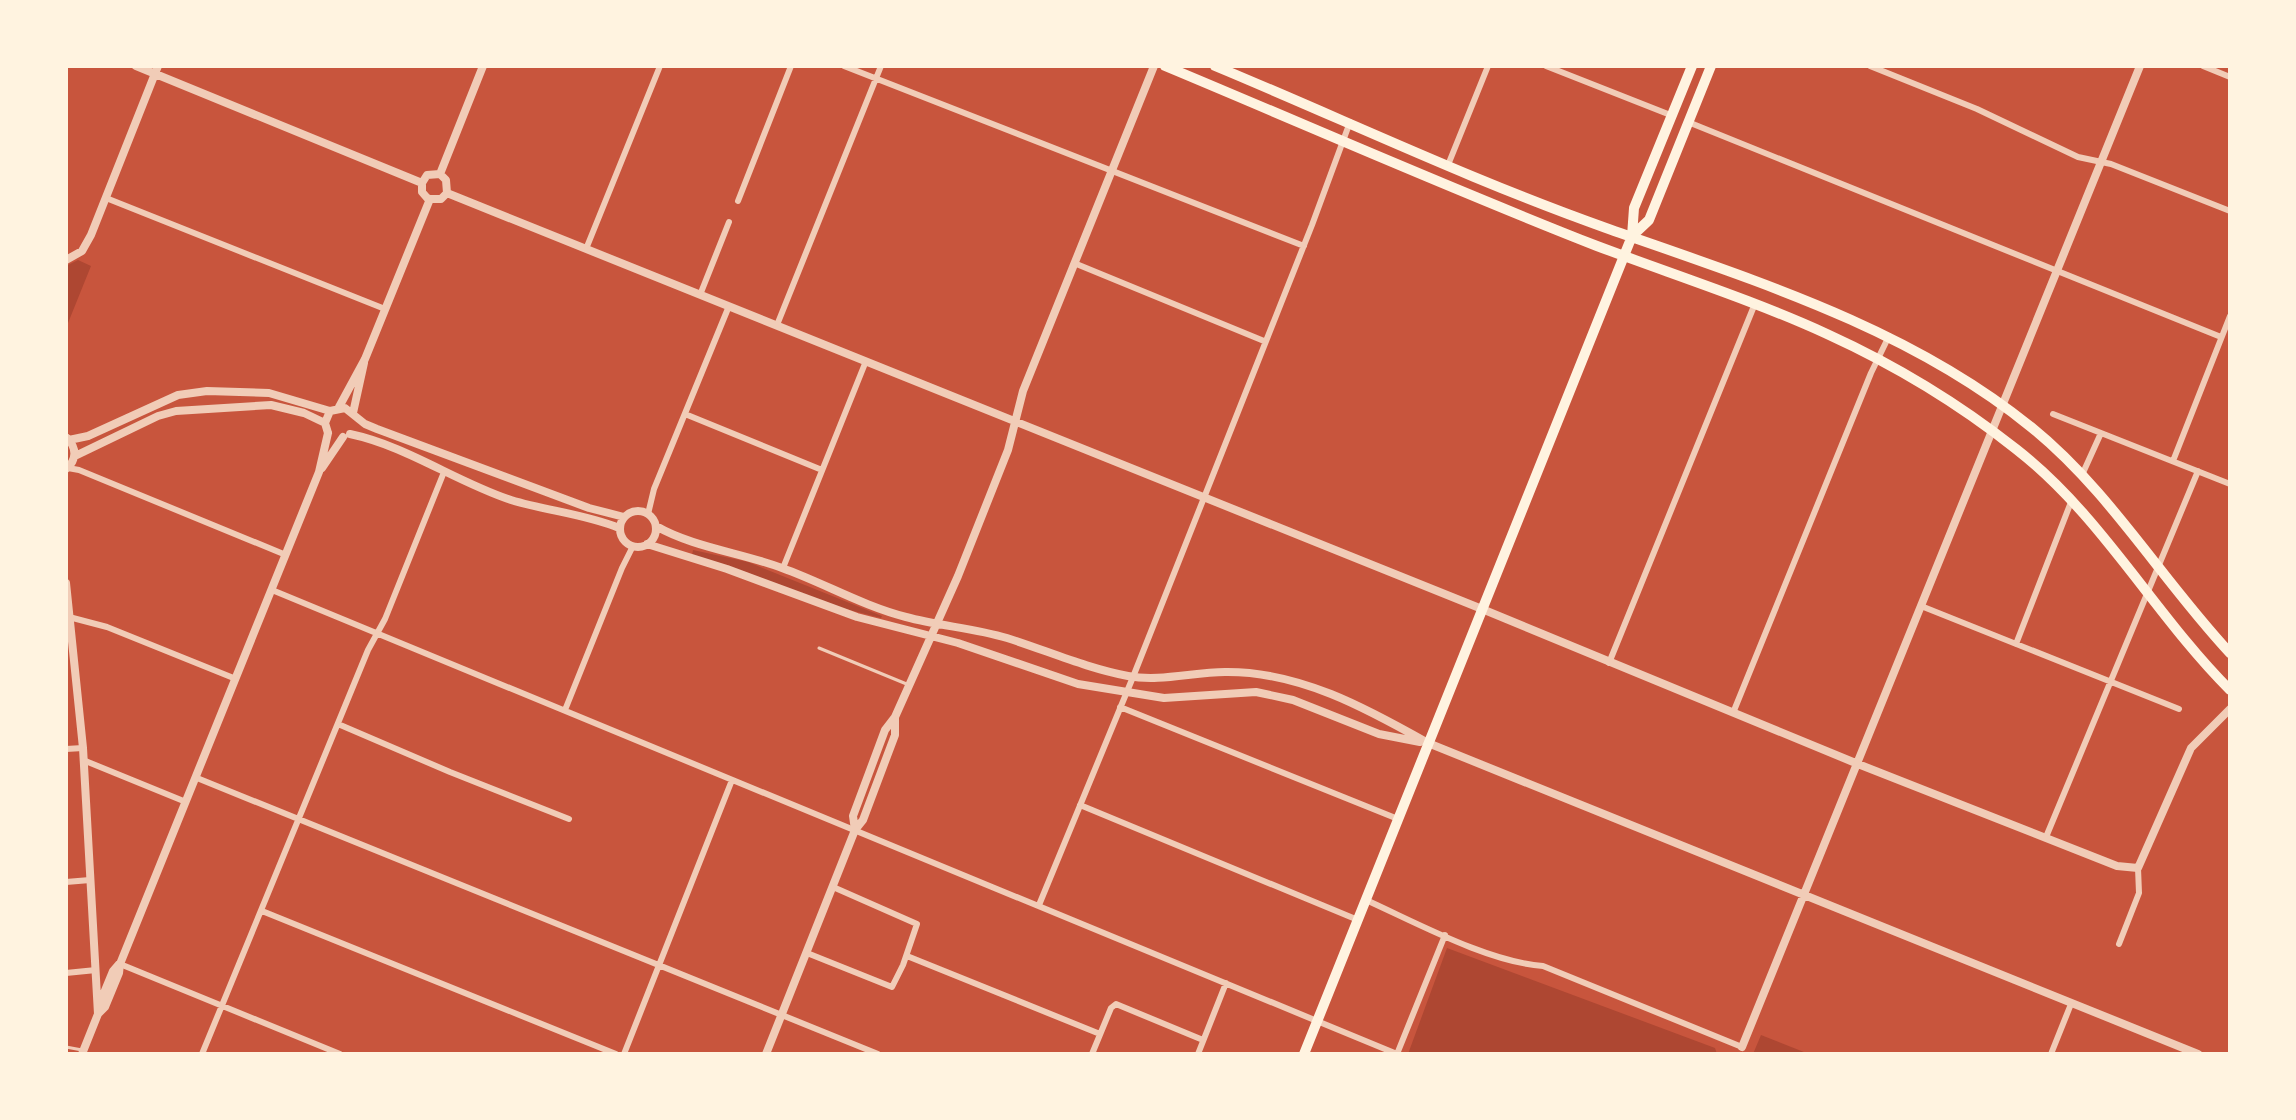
<svg xmlns="http://www.w3.org/2000/svg" width="2296" height="1120" viewBox="0 0 2296 1120" font-family="Overpass,sans-serif">
<style>
.green{fill:#ae4732}
.lines{fill:none;stroke-linecap:round;stroke-linejoin:round}
.service{stroke:#f1ccb7;stroke-width:3}
.minor{stroke:#f1ccb7;stroke-width:6}
.tertiary{stroke:#f1ccb7;stroke-width:8}
.primary{stroke:#fff3e0;stroke-width:10}
</style>
<rect width="100%" height="100%" fill="#c8553d"/>
<path class="green" d="M78 260 91 266 66 328V266Z
M693 550 748 562 882 616 881 618 830 605 692 556Z
M1447 948 1715 1048 1717 1054H1408Z
M1761 1035 1809 1054H1753Z"/>
<g class="lines">
<path class="service" d="M819 648 909 685
M66 1047 82 1050"/>
<path class="minor" d="M844 66 1304 246
M1546 66 1673 116
M1870 66 1977 109 2078 157 2111 164 2230 211
M2203 66 2230 77
M1688 122 2221 337
M1448 165 1488 66
M106 198 385 309
M738 201 791 66
M586 249 660 66
M1074 263 1264 341
M700 295 729 222
M777 325 881 66
M685 414 822 470
M2053 414 2230 484
M2173 461 2230 316
M68 468 79 470 286 555
M2082 475 2101 433
M648 514 654 489 729 306
M783 568 866 361
M272 590 1397 1054
M1921 606 2179 709
M69 617 107 627 236 679
M2016 644 2071 502
M1609 663 1754 306
M1120 707 1398 819
M565 710 622 568 633 546
M1733 713 1871 373 1889 336
M338 724 450 772 569 819
M66 749 83 748
M83 760 186 802
M197 778 878 1054
M1080 805 1358 920
M2046 837 2198 471
M66 882 90 880
M1366 900C1417 923 1488 962 1543 966L1742 1047
M1039 905 1133 677 1312 225 1350 122
M262 911 616 1054
M2119 944 2139 893 2138 868
M807 953 892 987 903 965 917 924 833 887
M907 956 1100 1034
M120 964 340 1054
M66 973 96 970
M202 1054 368 650 385 619 444 472
M624 1054 732 780
M1092 1054 1111 1008 1116 1004 1203 1040
M1198 1054 1226 983
M1397 1054 1445 935
M2051 1054 2071 1004"/>
<path class="tertiary" d="M136 66 422 183
M440 174 483 66
M440 174 446 180 447 193
M422 183V192L428 199H441L447 193
M422 183 427 175 440 174
M447 193 1482 609 1858 764 2117 866 2138 868 2191 748 2230 709
M66 260 82 251 91 235 158 66
M339 407 365 359 430 199
M353 413 364 363
M328 433 325 423 330 411 345 408 365 424 377 429 589 508 624 517
M350 434C407 446 456 482 511 500 547 511 585 514 619 528
M69 440 88 436 178 395 207 391 269 393 330 411
M75 456 158 416 176 411 271 405 304 413 325 423
M322 468 343 437
M66 469C77 460 77 448 67 438
M620 529a18 18 0 1 1 36 0a18 18 0 1 1-36 0Z
M656 526C692 547 742 553 782 568 824 583 863 606 906 617 939 626 974 628 1007 638 1048 651 1086 668 1128 676 1160 682 1193 672 1225 672 1299 671 1366 708 1428 743L2198 1054
M647 544 727 569 857 617 958 643 1078 684 1164 698 1256 692 1293 700 1379 734 1420 742
M66 583 83 748 98 1014
M855 830 853 816 885 730 895 717 958 576 1008 450 1023 391 1154 66
M99 1005 113 971 119 964
M1742 1047 2140 66
M82 1054 98 1014 105 1007 119 973 120 964 319 472 328 433
M766 1054 855 830 863 820 895 735V717"/>
<path class="primary" d="M1165 66C1309 126 1451 189 1597 246 1674 275 1753 300 1827 334 1895 365 1958 403 2016 449 2102 516 2154 614 2230 690
M1215 66C1345 120 1473 181 1606 228 1753 280 1908 327 2031 427 2110 491 2161 579 2230 653
M1632 236 1649 220 1711 66
M1304 1054 1632 236 1634 208 1692 66"/>
</g>
<rect width="2296" height="1120" fill="none" stroke="#fff3e0" stroke-width="136"/>
</svg>
